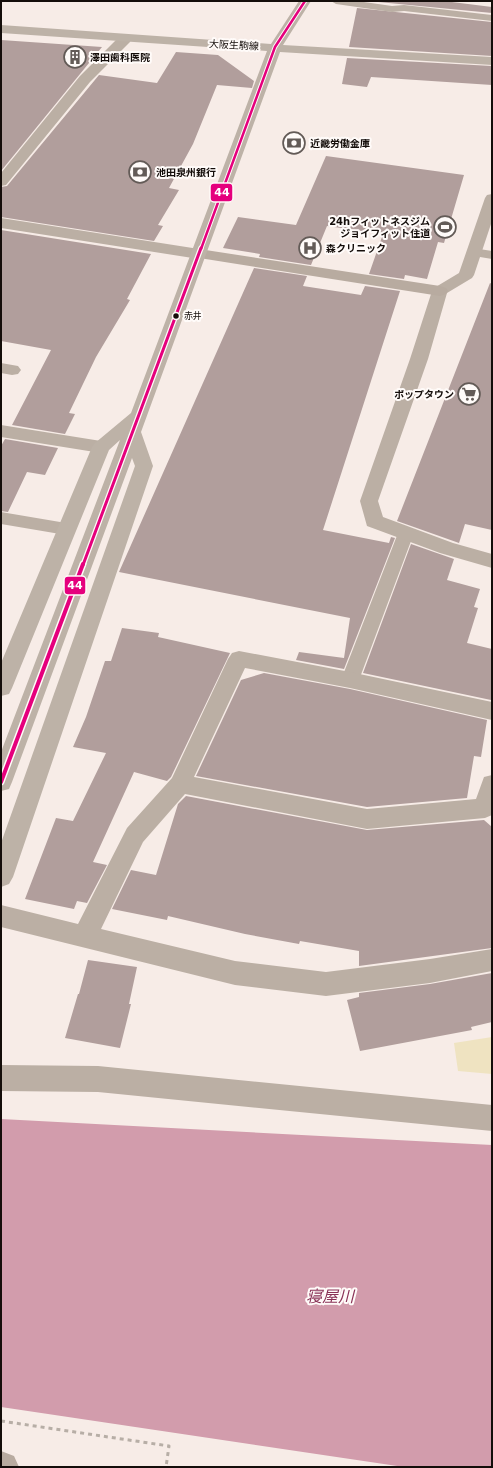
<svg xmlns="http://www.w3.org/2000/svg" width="493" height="1468" viewBox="0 0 493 1468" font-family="'DejaVu Sans','Noto Sans JP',sans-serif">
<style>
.green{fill:#efe3c1}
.water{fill:#d29cac}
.building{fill:#b19e9c}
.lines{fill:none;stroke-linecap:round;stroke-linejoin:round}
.path{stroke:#b7aea6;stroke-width:3;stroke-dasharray:4 4;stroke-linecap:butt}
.lane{fill:#bbafa4;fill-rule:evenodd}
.street{fill:#bbafa4;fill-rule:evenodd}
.secondary{fill:#b8aba0;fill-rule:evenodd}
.primary{fill:#bdb2a7;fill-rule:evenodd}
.bus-1-far2-casing{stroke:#fffbf9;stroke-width:4.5}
.bus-1-far1-casing{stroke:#fffbf9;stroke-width:5.5}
.bus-1-casing{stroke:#fffbf9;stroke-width:7}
.bus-1-far2{stroke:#e5007d;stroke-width:2.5}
.bus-1-far1{stroke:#e5007d;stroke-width:3}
.bus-1{stroke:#e5007d;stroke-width:4}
.bus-dot{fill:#140d0a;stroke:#fffbf9;stroke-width:1.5}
.labels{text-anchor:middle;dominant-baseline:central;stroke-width:4;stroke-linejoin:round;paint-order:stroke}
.far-bus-label{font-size:9px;fill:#140d0a;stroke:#fffbf9;text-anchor:start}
.far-street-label{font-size:10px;fill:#140d0a;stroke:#fffbf9}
.far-poi-label{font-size:10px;font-weight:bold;fill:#140d0a;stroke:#fffbf9;text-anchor:start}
.near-water-label{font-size:16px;font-style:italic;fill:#893156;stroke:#fffbf9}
.line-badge{stroke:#fffbf9;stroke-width:1.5}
.badge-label{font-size:11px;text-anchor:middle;font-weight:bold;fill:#fff}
</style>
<rect width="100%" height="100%" fill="#f7ece7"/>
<path class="green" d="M492 1037V1074L458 1071 454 1043Z"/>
<path class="water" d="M1 1119 492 1145V1467H404L1 1407Z"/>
<path class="building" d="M368 1H444L492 7V13Z
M357 8 492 22V56L349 47Z
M1 40 102 47 1 171Z
M176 52 218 55 254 81 252 88 217 85 193 144 169 188 179 190 158 225 163 226 154 241 1 217V187L7 186 99 75 157 83Z
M347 58 492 66V85L371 77 367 87 342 84Z
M326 156 464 175 444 243 438 242 427 279 405 275 404 279 369 274 383 234 327 226 311 265 259 257 260 254 223 248 238 217 296 225Z
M1 230 151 254 127 299 130 300 96 357 69 413 75 414 65 434 12 425 51 350 1 341Z
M254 268 307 276 303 286 361 295 365 286 400 291 323 530 389 543 391 537 395 538 344 669 296 660 299 652 344 658 350 618 119 572Z
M490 283 492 284V530L465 524 459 543 397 521Z
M5 439 58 448 45 475 27 472 8 512 1 511V446Z
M411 544 454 559 447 580 480 589 474 607 478 608 467 643 492 649 491 700 363 673Z
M122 628 159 633 158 637 230 653 171 777 167 781 134 772 93 862 107 865 87 903 77 901 74 909 25 899 56 818 73 821 106 753 73 747 86 717 105 661H111Z
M264 673 350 689 487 720 481 757 474 756 467 798 367 807 196 776 241 680Z
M186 796 367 830 484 820 492 827V948L359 966V951L300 941 299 944 245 934 168 916 167 920 112 909 131 870 156 875 178 804Z
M88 960 137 967 129 1004H131L120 1048 65 1038 78 994H79Z
M492 973V1022L471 1027 472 1030 360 1051 347 1000 359 997V993L430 984Z"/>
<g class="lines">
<path class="path" d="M1 1421 169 1446 166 1467"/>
<path class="lane" d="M331 1H357L392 6 404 5 492 15V21L404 11 392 12 336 4Z
M473 248 492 251V259L468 255 467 252Z
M1 512 66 523 72 525 74 529 72 533 66 535 1 524Z
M406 527 412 529 414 533 359 680 356 685 350 687 344 685 341 680 398 533 400 529Z"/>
<path class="street" d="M125 35 130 36 131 39 130 42 90 82 6 185 1 186V173L80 76 120 36Z
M492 194V221L474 275 472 278 447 293 428 359 378 501 383 517 453 543 492 554V568L440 553 367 526 360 501 410 359 432 291 434 288 459 273 485 198 487 195Z
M1 218 199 249 205 251 207 254 205 257 199 259 1 228Z
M1 363 18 366 21 370 18 374 12 375 1 373Z
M1 425 101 441 107 443 110 447 107 451 101 453 1 437Z
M239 651 350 672 492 702V720L350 688 245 668 194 777 367 809 476 799 484 777 492 775V815L485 818 367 829 185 794 143 842 101 929 235 961 326 972 430 959 492 949V971L430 983 326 996 235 985 1 927V905L78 924 127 828 172 778 228 659 232 653Z
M1 1065 98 1066 492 1105V1131L98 1092 1 1091Z"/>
<path class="secondary" d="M199 249 440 286 446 288 448 291 446 294 440 296 193 257 191 254 193 251Z
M1 1451 14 1456 19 1467H1Z"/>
<path class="primary" d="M299 1H311L283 45 492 57V65L280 52 141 432 153 466 13 877 9 884 1 887V843L135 466 132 458 12 782 9 789 1 791V752L120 440 109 450 12 688 9 694 1 696V663L92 447 95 443 131 413 267 51 1 33V25L271 44Z"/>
<g class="bus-1-far2-casing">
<path id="bus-1-far2" d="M201 249 275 47 305 1"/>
</g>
<g class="bus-1-far1-casing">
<path id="bus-1-far1" d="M83 565 201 248"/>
</g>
<g class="bus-1-casing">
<path id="bus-1" d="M1 782 83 564"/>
</g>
<use href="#bus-1-far2" class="bus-1-far2"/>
<use href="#bus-1-far1" class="bus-1-far1"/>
<use href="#bus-1" class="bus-1"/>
</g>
<defs>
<g id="building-ring" transform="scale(1.15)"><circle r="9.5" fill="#fffbf9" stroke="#635b57" stroke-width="1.5"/><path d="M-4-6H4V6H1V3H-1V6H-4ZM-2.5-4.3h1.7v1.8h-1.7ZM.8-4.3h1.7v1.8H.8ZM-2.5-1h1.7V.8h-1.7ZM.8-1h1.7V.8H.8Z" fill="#635b57"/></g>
<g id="bank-ring" transform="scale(1.15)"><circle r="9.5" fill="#fffbf9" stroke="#635b57" stroke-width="1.5"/><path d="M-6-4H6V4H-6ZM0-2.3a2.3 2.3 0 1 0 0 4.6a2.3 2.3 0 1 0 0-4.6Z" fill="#635b57"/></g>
<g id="stadium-ring" transform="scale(1.15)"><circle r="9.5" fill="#fffbf9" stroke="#635b57" stroke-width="1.5"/><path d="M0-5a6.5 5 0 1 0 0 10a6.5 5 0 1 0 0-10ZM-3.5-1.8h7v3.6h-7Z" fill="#635b57"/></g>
<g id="hospital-ring" transform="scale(1.15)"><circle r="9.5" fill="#fffbf9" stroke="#635b57" stroke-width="1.5"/><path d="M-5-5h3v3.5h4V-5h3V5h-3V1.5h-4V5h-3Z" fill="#635b57"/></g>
<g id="supermarket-ring" transform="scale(1.15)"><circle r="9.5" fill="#fffbf9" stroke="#635b57" stroke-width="1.5"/><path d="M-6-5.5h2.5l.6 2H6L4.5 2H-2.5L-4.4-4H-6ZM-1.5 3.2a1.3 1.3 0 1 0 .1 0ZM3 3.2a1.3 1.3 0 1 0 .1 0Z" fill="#635b57"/></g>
</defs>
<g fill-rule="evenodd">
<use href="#building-ring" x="75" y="57"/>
<use href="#bank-ring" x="294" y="143"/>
<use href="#bank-ring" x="140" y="172"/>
<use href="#stadium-ring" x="445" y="227"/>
<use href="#hospital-ring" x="310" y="248"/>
<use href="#supermarket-ring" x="469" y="394"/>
</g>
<circle class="bus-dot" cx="176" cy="316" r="3.5"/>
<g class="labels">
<g class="far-bus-label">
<text x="184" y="316">赤井</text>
</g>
<g class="far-street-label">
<text transform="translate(234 45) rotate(3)">大阪生駒線</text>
</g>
<g class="far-poi-label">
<text x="90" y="57">澤田歯科医院</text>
<text x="310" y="143">近畿労働金庫</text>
<text x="156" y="172">池田泉州銀行</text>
<text x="430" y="221" text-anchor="end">24hフィットネスジム<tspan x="430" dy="12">ジョイフィット住道</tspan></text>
<text x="326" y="248">森クリニック</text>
<text x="454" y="394" text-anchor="end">ポップタウン</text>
</g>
<g class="near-water-label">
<text x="330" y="1296">寝屋川</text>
</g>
</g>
<g class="line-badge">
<rect x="210" y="183" width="23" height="19" rx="4" fill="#e5007d"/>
<rect x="64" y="576" width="22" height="19" rx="4" fill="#e5007d"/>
</g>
<g class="badge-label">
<text x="222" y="196">44</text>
<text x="75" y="589">44</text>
</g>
<rect width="493" height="1468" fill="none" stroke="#140d0a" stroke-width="4"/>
</svg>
